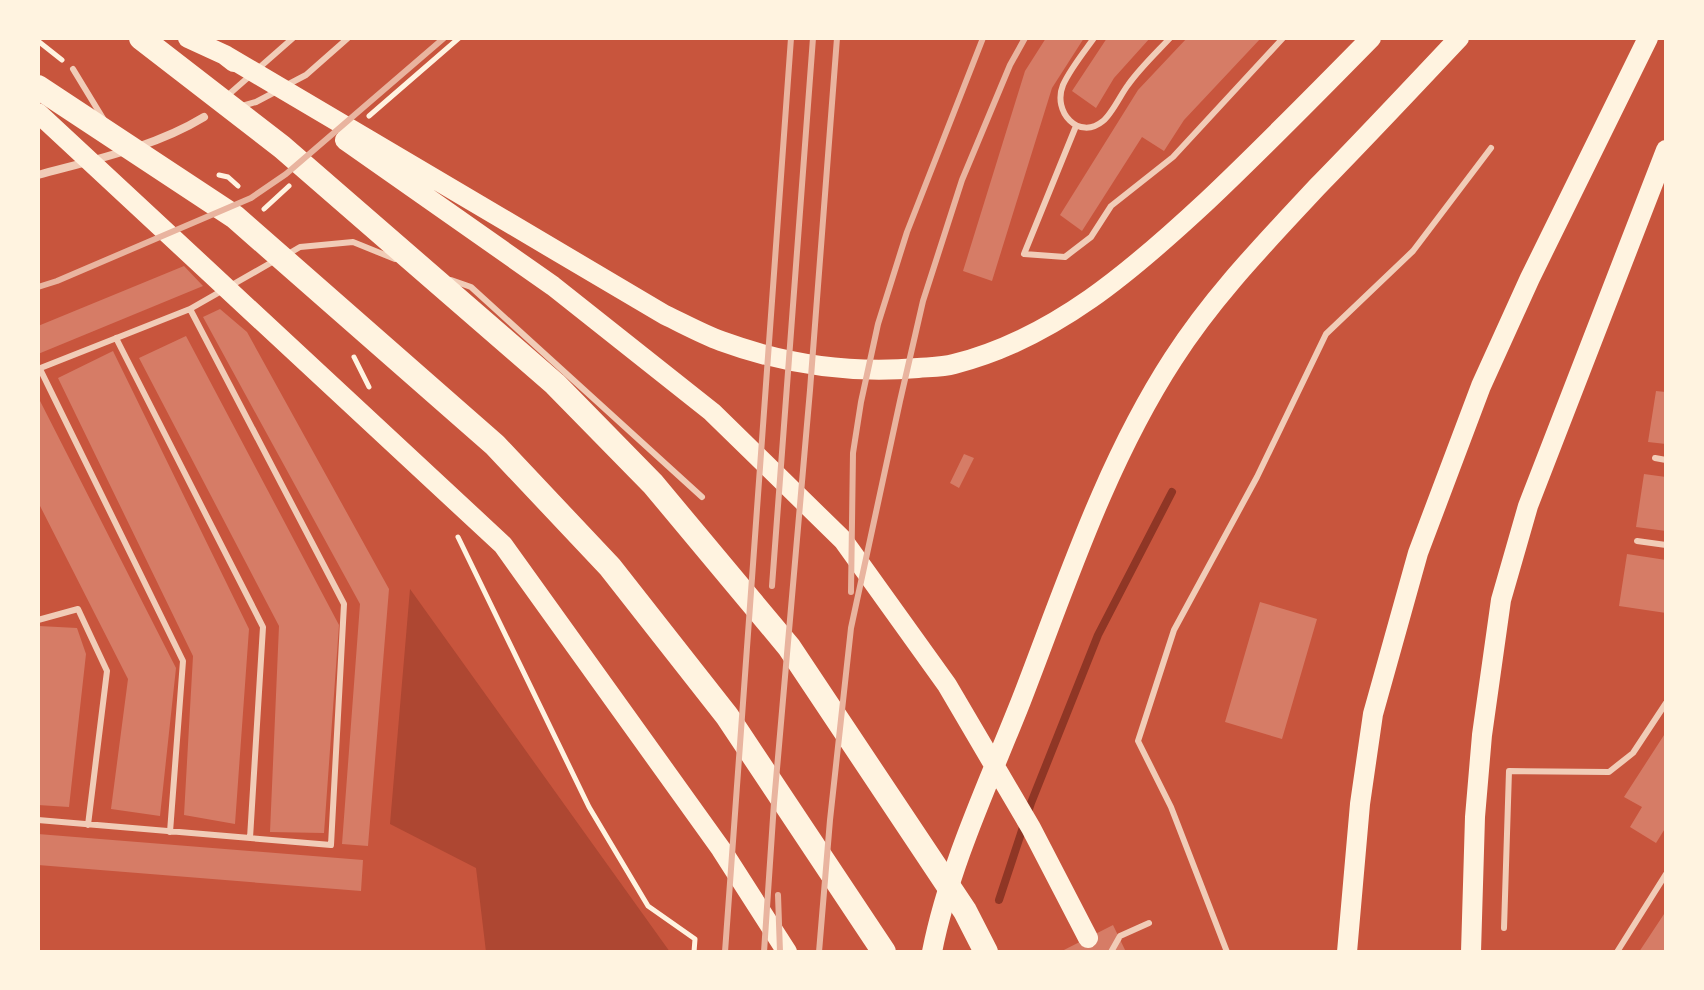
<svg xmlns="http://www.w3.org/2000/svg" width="1704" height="990" viewBox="0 0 1704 990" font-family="'PT Sans',sans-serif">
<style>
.green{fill:#ae4732}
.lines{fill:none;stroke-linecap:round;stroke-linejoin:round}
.stream{stroke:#8f3625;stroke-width:8}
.building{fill:#d67c66}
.path{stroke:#fff3e0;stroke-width:5}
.service{stroke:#f1ccb7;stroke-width:6}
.minor{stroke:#f1ccb7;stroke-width:8}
.primary{stroke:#fff3e0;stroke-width:20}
.motorway{stroke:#fff3e0;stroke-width:24}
.rail{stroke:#e9b49f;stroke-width:6}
</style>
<rect width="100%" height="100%" fill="#c8553d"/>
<path class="green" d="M410 589 670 952H486L476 868 390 824Z"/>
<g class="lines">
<path class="stream" d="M999 900 1031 803 1098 635 1172 492"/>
</g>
<path class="building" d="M1046 38H1084L1052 88 992 281 963 271 1025 71Z
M1107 38H1150L1114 78 1096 108 1072 91Z
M1187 38H1261L1184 120 1164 151 1142 137 1082 231 1060 215 1138 90Z
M184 266 203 286 38 354V326Z
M220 309 247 332 389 589 368 846 342 844 360 604 203 317Z
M186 336 339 625 324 833 270 832 279 626 139 358Z
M113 351 249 629 235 824 184 815 193 656 58 378Z
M1656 391 1666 392V444L1648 442Z
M38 397 176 668 160 816 111 809 128 679 38 502Z
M964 454 974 458 959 488 950 483Z
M1644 474 1666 477V531L1636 527Z
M1627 554 1666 560V613L1619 606Z
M1260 602 1317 619 1282 739 1225 722Z
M39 626 77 628 86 654 69 807 38 805Z
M1666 732V827L1656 843 1630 827 1642 807 1624 797Z
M38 834 363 860 361 891 38 865Z
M1666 911V952H1639Z
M1113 925 1126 952H1060Z"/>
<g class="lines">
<path class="path" d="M38 41 62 60
M369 116 459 38
M219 175 228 177 238 186
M264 209 289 186
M354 357 369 387
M458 537 589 807 648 906 695 939 694 952"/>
<path class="service" d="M1094 38C1084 52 1070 69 1063 85 1052 112 1079 141 1103 121 1112 114 1121 94 1128 85 1140 68 1156 53 1170 38
M73 69 104 120
M285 86 306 75 348 38
M227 96 293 38
M242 106 256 102 275 92
M1076 126 1024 254 1065 257 1091 237 1111 206 1173 157 1283 38
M288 254 300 247 353 242 395 259
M451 280 471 287 702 497
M190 309 274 261
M116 338 263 627 250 838
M38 369 190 309 344 604 331 845 38 820
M40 369 183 661 170 832
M1655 458 1666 460
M1637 541 1666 545
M38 620 78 609 107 671 88 825
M1504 928 1509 771 1609 772 1633 753 1666 703
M1111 952 1120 936 1149 923
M1227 952 1171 807 1138 741 1174 630 1257 477 1326 334 1413 251 1491 148
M1617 952 1666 874"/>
<path class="minor" d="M38 175C93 160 155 147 204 117"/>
<path class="primary" d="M188 38 225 55 234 62
M225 55 665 315C684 324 702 334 721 341 784 364 851 374 918 368 930 367 943 367 954 364 1054 339 1134 269 1207 201 1263 148 1317 93 1371 38
M38 113 503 545 721 849 787 952
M345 140 553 286 712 412 843 540 947 685 1031 828 1088 938
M932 952C949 866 989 782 1021 701 1066 585 1105 464 1173 359 1214 295 1266 242 1317 187 1365 138 1412 88 1459 38
M1347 952 1360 804 1373 714 1418 553 1481 386 1530 278 1648 38
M1471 952 1475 817 1482 735 1501 600 1528 506 1666 150"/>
<path class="motorway" d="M141 38 282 147 555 384 653 484 789 647 965 911 986 952
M38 87 235 217 495 445 610 567 727 716 884 952"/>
<path class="rail" d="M38 287 57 281 251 198 286 174 444 38
M772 586 813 38
M851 592 853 453 861 402 878 324 907 232 983 38
M778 895 780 952
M725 952 791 38
M764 952 774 803 810 390 837 38
M819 952 830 820 851 628 900 401 923 301 962 180 1010 65 1025 38"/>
</g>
<rect width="1704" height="990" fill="none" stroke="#fff3e0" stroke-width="80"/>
</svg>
